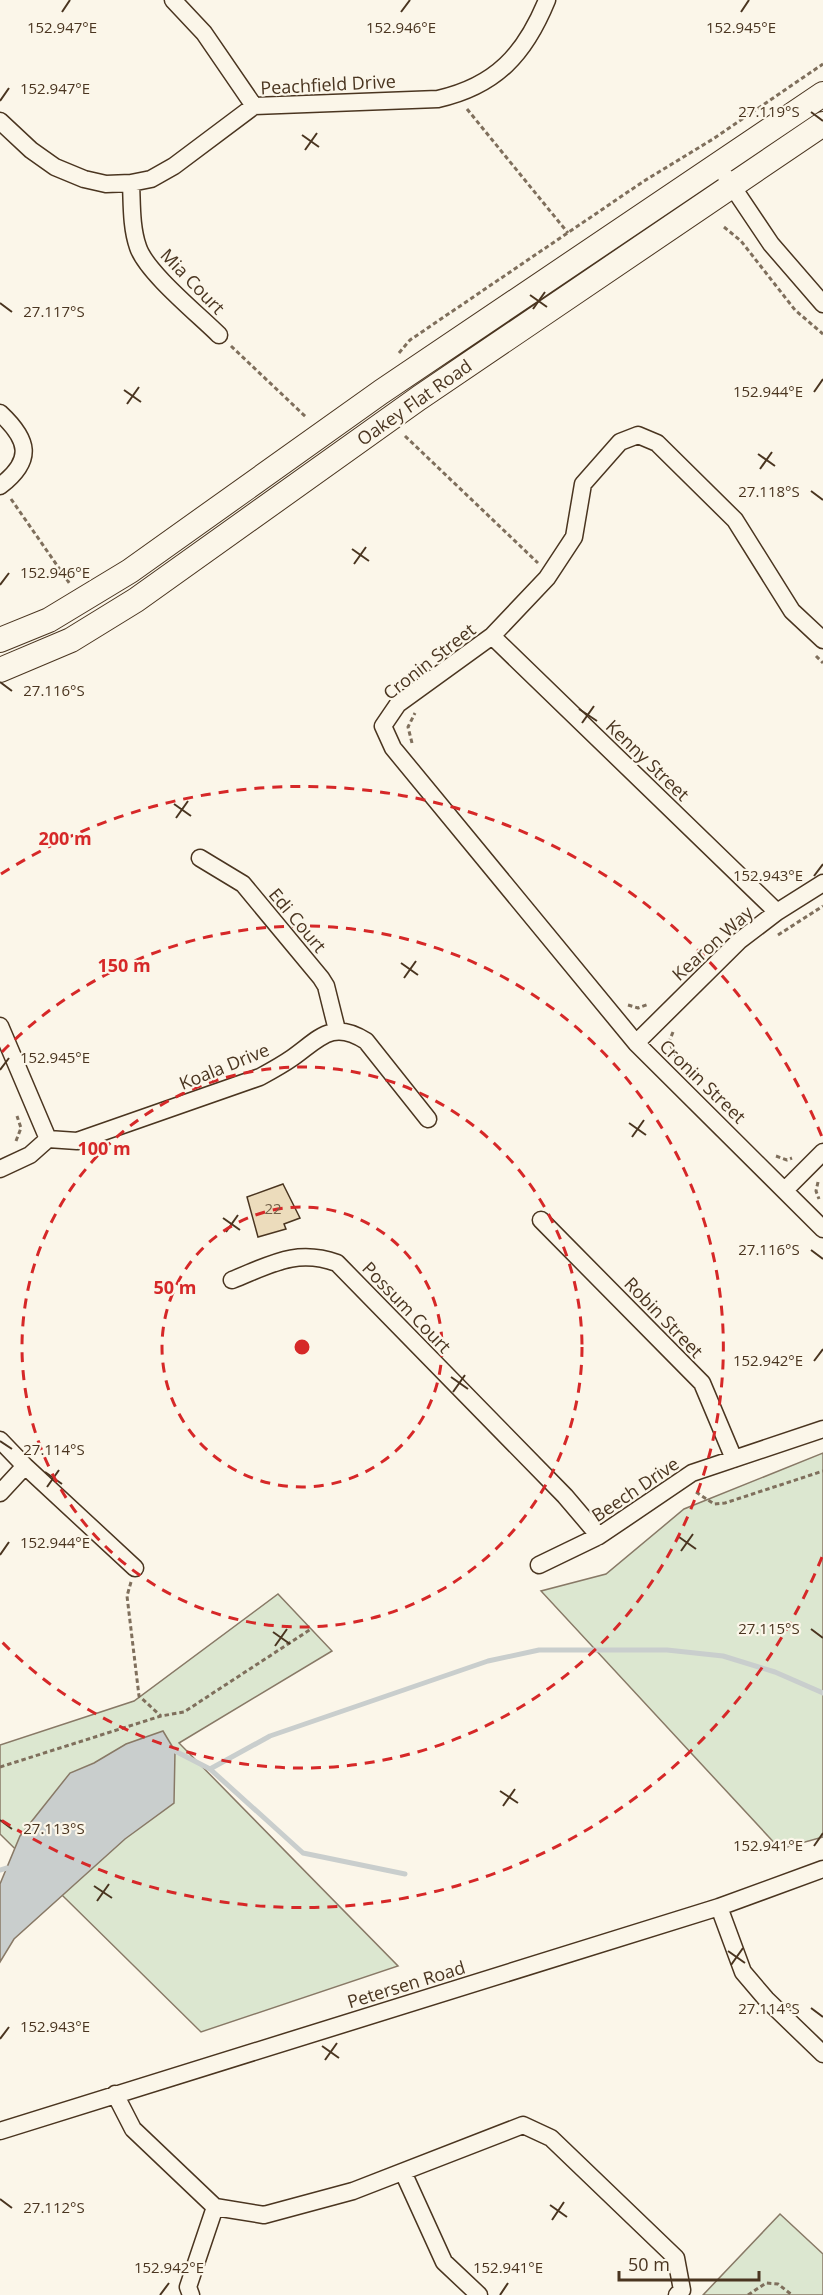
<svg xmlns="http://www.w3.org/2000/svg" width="823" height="2295" viewBox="0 0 823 2295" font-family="'Open Sans',sans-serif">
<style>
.green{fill:#dce7d0;stroke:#887966;stroke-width:1.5}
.water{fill:#c9cecd;stroke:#887966;stroke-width:1.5}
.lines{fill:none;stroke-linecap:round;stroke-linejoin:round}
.stream{stroke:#c9cecd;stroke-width:5}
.building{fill:#ecdcbc;stroke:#4a3520;stroke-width:1.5}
.street-casing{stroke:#4a3520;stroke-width:19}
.secondary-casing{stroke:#4a3520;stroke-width:26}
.path{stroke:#7f6f5c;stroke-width:3;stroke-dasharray:4.5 3;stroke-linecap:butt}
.street{stroke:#fbf6e9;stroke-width:16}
.secondary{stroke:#fbf6e9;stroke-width:24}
.ticks{fill:none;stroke:#4a3520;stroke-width:2}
.ring{fill:none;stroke:#d62828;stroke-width:3;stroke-dasharray:10 8}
.labels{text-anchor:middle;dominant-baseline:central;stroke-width:4.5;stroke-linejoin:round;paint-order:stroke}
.number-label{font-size:15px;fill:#725f47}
.street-label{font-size:18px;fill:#4a3520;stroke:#fbf6e9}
.ticks-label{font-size:15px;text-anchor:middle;fill:#4a3520;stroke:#fbf6e9;stroke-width:4.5;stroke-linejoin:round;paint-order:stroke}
.centre{fill:#d62828;stroke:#fbf6e9;stroke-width:3}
.ring-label{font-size:18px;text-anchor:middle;font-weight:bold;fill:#d62828;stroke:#fbf6e9;stroke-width:4.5;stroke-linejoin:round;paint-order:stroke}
</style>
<rect width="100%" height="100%" fill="#fbf6e9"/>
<path class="green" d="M823 1453V1837L780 1849 541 1591 606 1574 684 1509Z
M278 1594 332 1651 179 1743 398 1966 201 2032 0 1834V1745L134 1701Z
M780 2214 823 2254V2295H703Z"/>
<path class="water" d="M163 1731 175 1751 174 1803 125 1839 14 1939 0 1962V1884L20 1836 70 1773 94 1763 126 1744Z"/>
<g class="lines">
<path class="stream" d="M175 1751 210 1769 270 1736 488 1661 539 1650H667L723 1656 775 1672 823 1693
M210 1769 303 1853 405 1874
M0 1870 7 1868"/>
</g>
<path class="building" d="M283 1184 300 1218 284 1224 286 1229 258 1237 247 1197Z"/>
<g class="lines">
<g class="street-casing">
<path id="street" d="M173 0 204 33 254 106
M0 121 31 150 55 167 84 179 106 184 131 183 151 179 174 166 254 106 438 99C496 86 525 54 547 0
M726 177 771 244 823 304
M131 183C132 204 131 227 138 247 146 272 199 315 219 335
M0 413C29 440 34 460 0 486
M492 636 777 912
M823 640 792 611 735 520 657 443 638 435 620 442 583 484 574 537 547 578 492 636 398 704 383 726 393 748 636 1043 823 1229
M200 858 243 884 321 978 326 986 337 1030
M0 1026 48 1139
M636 1043 739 941 777 912 823 883
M0 1169 30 1155 48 1139 77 1141 260 1077C271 1071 282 1065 292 1058 319 1039 332 1019 366 1041L428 1119
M786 1189 823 1152
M541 1220 702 1383 734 1459
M232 1280C270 1265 296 1248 337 1263L565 1496 599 1536
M0 1440 25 1466 0 1493
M25 1466 135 1568
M539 1565 599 1536 692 1473 823 1429
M719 1907 743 1972 766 1999 823 2054
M115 2094 133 2129 215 2207 264 2215 353 2191 523 2125 551 2138 676 2258 682 2290 677 2295
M0 2131 719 1907 823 1869
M403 2172 444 2262 479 2295
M191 2295 188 2287 215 2207"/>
</g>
<g class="secondary-casing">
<path id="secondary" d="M0 640 49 620 130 571 381 392 823 94
M0 670 71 640 136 600 419 398 823 124"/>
</g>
<path class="path" d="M467 109 568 233
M724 227 741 241 795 310 823 334
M231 346 307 418
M399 353 410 340 644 181 713 139 823 64
M405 436 538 563
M11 499 70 584
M816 656 823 663
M412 743 408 727 415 713
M778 935 823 906
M628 1005 638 1008 649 1004
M673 1032 669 1042 676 1056
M16 1141 21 1128 17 1116
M776 1156 787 1160 792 1158
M818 1182 816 1191 819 1199
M696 1492 714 1504 725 1503 823 1471
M131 1582 127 1596 139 1696 161 1716
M0 1767 161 1716 184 1712 311 1629
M748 2295 766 2283 778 2284 792 2295"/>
<use href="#street" class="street"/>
<use href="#secondary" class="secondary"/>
</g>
<path class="ticks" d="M62 12 70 0M401 12 410 0M741 12 749 0M0 101 9 88M811 112 823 121M302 135 319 147M305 150 317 133M530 295 547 307M0 303 12 312M533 309 545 292M124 390 141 402M814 392 823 379M127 404 139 387M758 454 775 466M760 469 772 452M811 491 823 500M352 549 369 561M354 564 366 547M0 585 9 573M0 682 12 691M579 709 597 721M582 723 594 706M174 804 191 816M176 818 188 801M814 876 823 864M401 963 418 975M404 978 416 961M0 1070 9 1058M629 1123 646 1135M632 1137 644 1120M223 1218 240 1230M226 1232 238 1215M811 1250 823 1259M814 1361 823 1349M451 1377 468 1389M453 1392 465 1375M0 1441 12 1449M45 1472 62 1484M47 1487 59 1470M679 1537 696 1549M681 1551 693 1534M0 1555 9 1542M811 1629 823 1638M273 1632 290 1644M275 1646 287 1629M500 1791 518 1803M503 1806 515 1789M0 1820 12 1829M814 1846 823 1833M94 1886 112 1898M97 1901 109 1884M728 1951 745 1963M731 1965 743 1948M811 2008 823 2017M0 2039 9 2027M322 2046 339 2058M325 2060 337 2043M0 2199 12 2208M550 2205 567 2217M552 2220 564 2202M160 2295 169 2283M500 2295 508 2283"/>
<g class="ring">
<circle cx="302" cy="1347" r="140"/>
<circle cx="302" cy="1347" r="280"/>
<path d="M2 1052A421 421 0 1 1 2 1642"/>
<path d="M822 1557A561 561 0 0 1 1 1820M1 874A561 561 0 0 1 822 1137"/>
</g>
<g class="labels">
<g class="number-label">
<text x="273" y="1208">22</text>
</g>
<g class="street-label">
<text transform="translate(328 84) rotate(-3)">Peachfield Drive</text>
<text transform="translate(193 281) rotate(46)">Mia Court</text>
<text transform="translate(414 402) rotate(-35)">Oakey Flat Road</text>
<text transform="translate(429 661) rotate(-38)">Cronin Street</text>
<text transform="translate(648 760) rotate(44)">Kenny Street</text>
<text transform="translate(298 920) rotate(50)">Edi Court</text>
<text transform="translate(712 943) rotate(-42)">Kearon Way</text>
<text transform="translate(224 1066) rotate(-22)">Koala Drive</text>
<text transform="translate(703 1081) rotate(44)">Cronin Street</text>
<text transform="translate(407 1307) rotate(46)">Possum Court</text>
<text transform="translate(664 1317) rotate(46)">Robin Street</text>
<text transform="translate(635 1489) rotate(-34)">Beech Drive</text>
<text transform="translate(406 1984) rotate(-17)">Petersen Road</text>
</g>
</g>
<g class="ticks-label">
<text x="62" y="33">152.947°E</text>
<text x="401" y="33">152.946°E</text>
<text x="741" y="33">152.945°E</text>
<text x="55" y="94">152.947°E</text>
<text x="769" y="117">27.119°S</text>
<text x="54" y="317">27.117°S</text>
<text x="768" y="397">152.944°E</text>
<text x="769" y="497">27.118°S</text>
<text x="55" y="578">152.946°E</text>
<text x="54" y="696">27.116°S</text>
<text x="768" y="881">152.943°E</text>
<text x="55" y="1063">152.945°E</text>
<text x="769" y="1255">27.116°S</text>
<text x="768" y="1366">152.942°E</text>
<text x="54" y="1455">27.114°S</text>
<text x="55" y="1548">152.944°E</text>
<text x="769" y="1634">27.115°S</text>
<text x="54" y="1834">27.113°S</text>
<text x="768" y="1851">152.941°E</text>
<text x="769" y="2014">27.114°S</text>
<text x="55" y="2032">152.943°E</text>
<text x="54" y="2213">27.112°S</text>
<text x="169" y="2273">152.942°E</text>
<text x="508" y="2273">152.941°E</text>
</g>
<circle cx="302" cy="1347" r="9" class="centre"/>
<g class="ring-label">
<text x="65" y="845">200 m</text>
<text x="124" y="972">150 m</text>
<text x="104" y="1155">100 m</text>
<text x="175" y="1294">50 m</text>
</g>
<path d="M619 2271v9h140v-9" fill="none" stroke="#4a3520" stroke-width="3"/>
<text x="628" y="2271" font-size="18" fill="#4a3520" stroke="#fbf6e9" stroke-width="4.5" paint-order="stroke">50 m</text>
</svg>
